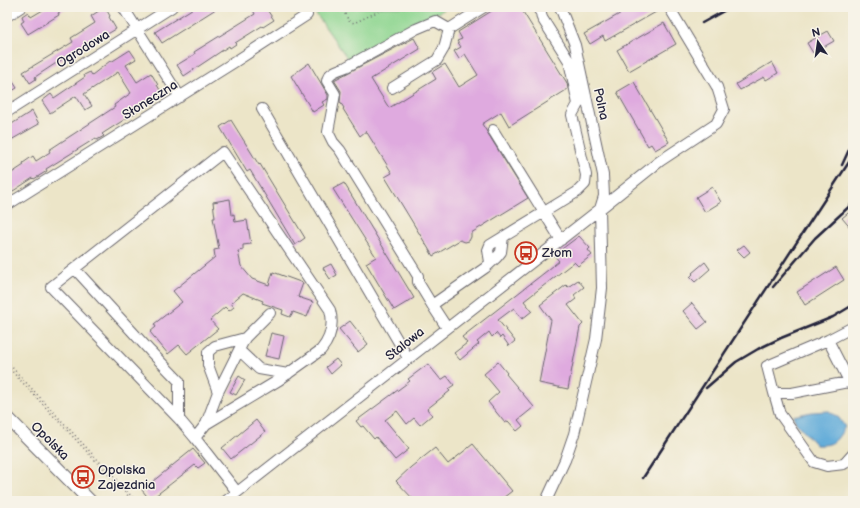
<svg xmlns="http://www.w3.org/2000/svg" width="860" height="508" viewBox="0 0 860 508" font-family="'Balsamiq Sans',sans-serif">
<style>
.green{fill:#8fd691;stroke:#587c66}
.water{fill:#61abd9;stroke:#42668a}
.building{fill:#dfaadf}
.lines{fill:none;stroke-linecap:round;stroke-linejoin:round}
.minor-casing{stroke:#69666c;stroke-width:12}
.major-casing{stroke:#69666c;stroke-width:14}
.path{stroke:#69666c;stroke-width:1.5;stroke-dasharray:1 3;stroke-linecap:butt}
.minor{stroke:#fff;stroke-width:10}
.major{stroke:#fff;stroke-width:12}
.rail{stroke:#22223b;stroke-width:2.5}
.labels{text-anchor:middle;dominant-baseline:central;stroke-width:3;stroke-linejoin:round;paint-order:stroke}
.street-label{font-size:13px;fill:#22223b;stroke:#f7f3e8}
.poi-label{font-size:13px;fill:#22223b;stroke:#f7f3e8;text-anchor:start}
</style>
<rect width="100%" height="100%" fill="#f7f3e8"/>
<filter id="ink" filterUnits="userSpaceOnUse"><feTurbulence type="fractalNoise" baseFrequency=".025" numOctaves="2"/><feDisplacementMap in="SourceGraphic" scale="8" xChannelSelector="R" yChannelSelector="G"/><feConvolveMatrix kernelMatrix="1 2 1 2 8 2 1 2 1" color-interpolation-filters="sRGB"/></filter>
<filter id="wash" filterUnits="userSpaceOnUse"><feTurbulence type="fractalNoise" baseFrequency=".012" numOctaves="4" result="noise"/><feDisplacementMap in="SourceGraphic" scale="16" xChannelSelector="R" yChannelSelector="G"/><feGaussianBlur stdDeviation="0.9" result="paint"/><feColorMatrix in="noise" values="0 0 0 0 0 0 0 0 0 0 0 0 0 0 0 0 0 1.4 0 .05"/><feComposite in="paint" operator="in"/></filter>
<g filter="url(#wash)">
<rect width="100%" height="100%" fill="#ece5c8"/>
<path class="green" d="M311 7H449L348 59Z"/>
<path class="water" d="M829 411 839 418 845 427C836 441 834 446 816 445L796 423 793 416 812 412Z"/>
<g id="blocks">
<path class="building" d="M48 7H68L58 13 59 15 28 34 21 23 24 21 22 16 28 12 31 17Z
M105 7 110 16 109 17 116 29 68 57 67 56 35 77 36 79 30 83 23 72 73 42 71 38 95 23 91 16Z
M195 7H219L162 43 155 32Z
M258 7H265L274 20 263 27 262 26 235 43 236 44 230 48 229 46 184 76 177 65 195 54 194 52 255 14 253 10Z
M498 7H520L567 83 568 89 509 126 501 112 482 124 528 198 471 233V237L469 241 465 242 460 240 433 256 385 177 392 173 366 131 360 136 343 109 344 108 340 102 341 91 334 80 414 38 420 49 371 79 389 108 436 79 432 72 445 64 459 87 478 75 465 54 459 59 454 51 461 47 457 41 462 39 458 32Z
M632 7H663V8L605 41 603 36 590 44 584 34Z
M664 23 676 44 629 71 617 50Z
M828 31 834 41 813 53 807 43Z
M130 50 136 59 126 65 137 82 151 73 158 85H157L163 95 105 132 102 134 104 136 97 140 96 138 46 169 47 171 34 179 33 178 7 195V176L24 165 23 163 33 156 36 161 50 152 49 150 115 107 114 105 131 93 118 72 84 94 92 106 85 110 76 96 50 113 42 101 51 94 54 98 85 77 84 75 90 72 92 75 110 61 111 62Z
M772 62 778 73 766 80 764 77 740 90 736 84Z
M309 63 328 95V99L322 102 324 105 313 112 291 76Z
M7 72 17 88 7 94Z
M634 82 669 142 655 150 651 144 648 146 617 92Z
M32 111 39 124 11 140 7 134V127Z
M231 120 259 165 260 164 305 238 295 245 250 170 247 172 220 127Z
M344 183 414 298 394 310 366 263 376 257 333 189Z
M712 187 721 202 705 212 696 197Z
M230 199 232 215 234 214 235 222 247 220 251 244 243 245V250L238 251 241 266 252 279 269 285 273 272 303 283 298 297 313 302 307 317 293 312 290 317 282 314 283 310 262 303 263 301 243 293 231 303 234 307 229 311 225 307 210 320 218 329 187 354 179 345 168 354 150 332 156 327 154 324 182 302 173 291 215 257 214 250 219 249 213 218H215L213 202Z
M853 209V231L842 218Z
M579 236 590 248 588 250 592 255 578 266 574 262 524 301 532 311 522 319 514 308 498 320 515 341 509 346 502 336 500 338 496 333 492 337 489 332 477 342 479 344 460 360 454 353 467 343 462 337 548 270 559 261 554 255Z
M744 245 750 252 744 257 737 250Z
M705 262 710 269 695 282 690 277 693 274 692 273Z
M331 264 337 275 330 279 323 268Z
M836 267 844 280 805 305 797 292Z
M578 280 584 287 574 295 576 299 568 305 583 324 580 327 568 389 539 383 551 320 540 305 566 285 568 287Z
M692 303 707 322 698 329 683 311Z
M350 321 368 344 358 352 339 329Z
M271 333 284 336 279 359 265 356Z
M336 359 341 365 331 374 326 367Z
M498 362 507 373 506 374 534 407 518 420 523 426 517 431 508 421 505 423 488 402 499 392 484 374Z
M428 364 441 380 447 376 454 385 448 389 450 391 427 409 432 415 420 425 414 418 407 424 397 411 385 420 409 449 395 460 376 437 374 439 363 426 361 427 356 421 410 381 408 379Z
M239 376 245 380 236 395 230 392Z
M256 420 265 432 231 459 222 448Z
M473 444 512 491 499 501H415L396 481 411 467 435 448 448 464Z
M193 449 205 463 198 468 195 465 150 500 142 490Z"/>
</g>
</g>
<g filter="url(#ink)">
<use href="#blocks" fill-opacity="0" stroke="#69666c" stroke-width="1"/>
<g class="lines">
<g class="minor-casing">
<path id="minor" d="M123 7 180 97
M7 16 21 7
M449 29 435 21 416 29 346 67C339 70 328 72 327 81L335 94 328 132 333 142 340 150 418 276V282L432 305 485 268 497 257 501 252 503 237
M392 88 437 60 444 48 449 29 484 7
M262 109 408 358
M7 112 172 7
M493 130 561 240
M7 205 233 63 307 15
M490 262 488 250 490 245 577 192 585 184 586 175 572 115 578 104 569 61 542 18 541 13 537 7
M75 269 150 351 179 381V419
M432 305 447 328
M853 327 828 340 767 366 774 393H792L853 381
M828 340 850 383
M239 350 259 369 288 374
M218 392 208 365V352L215 346 245 338
M774 393 780 414 814 462 827 466 844 464 853 454
M206 424 218 392 245 338 270 313
M195 438 206 424 279 380 321 350C331 338 334 325 330 310L223 152 51 287 179 419 195 438 237 492
M226 501 600 209 660 161 716 124 724 109 717 87 669 7
M546 501 565 460 574 434 596 339 602 288 600 209 604 196 603 175 575 45 560 7"/>
</g>
<g class="major-casing">
<path id="major" d="M7 417 90 501"/>
</g>
<path class="path" d="M341 7 349 21 354 23 388 7
M7 362 136 501
M7 366 133 501"/>
<use href="#minor" class="minor"/>
<use href="#major" class="major"/>
<path class="rail" d="M702 23 731 7
M842 165 853 141
M773 287 815 238 853 203
M706 388 736 362 758 349 781 338 833 317 853 305
M643 478 853 156"/>
</g>
</g>
<defs>
<g id="bus-ring" transform="scale(1.15)"><circle r="9.5" fill="#f7f3e8" stroke="#c8321e" stroke-width="1.5"/><path d="M-5-6H5V4H4V6H2V4H-2V6H-4V4H-5ZM-3.5-4V0h7V-4ZM-3.5 1.2v1.5H-2V1.2ZM2 1.2v1.5H3.5V1.2Z" fill="#c8321e"/></g>
</defs>
<g fill-rule="evenodd">
<use href="#bus-ring" x="526" y="253"/>
<use href="#bus-ring" x="83" y="477"/>
</g>
<g class="labels">
<g class="street-label">
<text transform="translate(83 49) rotate(-32)">Ogrodowa</text>
<text transform="translate(150 100) rotate(-32)">Słoneczna</text>
<text transform="translate(601 104) rotate(78)">Polna</text>
<text transform="translate(405 344) rotate(-38)">Stalowa</text>
<text transform="translate(50 441) rotate(45)">Opolska</text>
</g>
<g class="poi-label">
<text x="542" y="253">Złom</text>
<text x="98" y="470">Opolska<tspan x="98" dy="15">Zajezdnia</tspan></text>
</g>
</g>
<rect width="860" height="508" fill="none" stroke="#f7f3e8" stroke-width="24"/>
<g transform="translate(818 42) rotate(347)" stroke="#f7f3e8" stroke-width="3" paint-order="stroke">
<path d="M0-3L7 15L0 10L-7 15Z" fill="#22223b"/>
<text y="-6" font-size="11" font-weight="bold" text-anchor="middle" fill="#22223b">N</text>
</g>
</svg>
